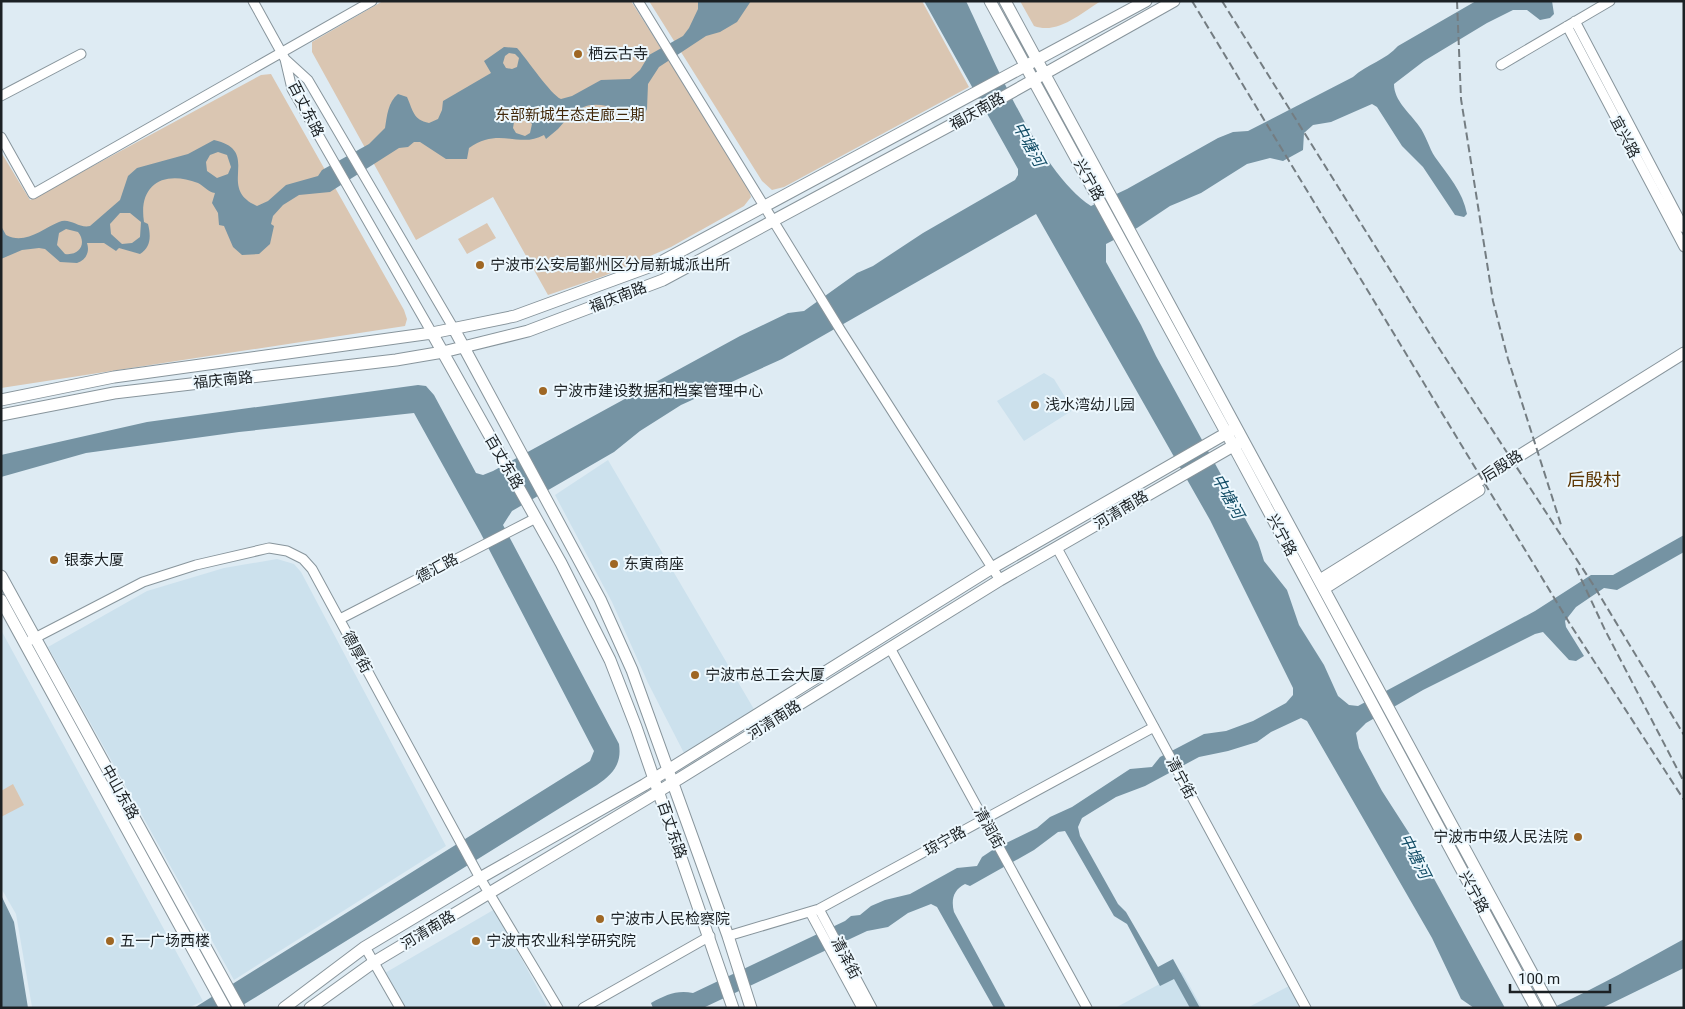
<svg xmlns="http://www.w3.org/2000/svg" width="1685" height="1009" viewBox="0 0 1685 1009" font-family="Roboto,'Noto Sans SC',sans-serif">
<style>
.built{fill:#cce1ed}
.green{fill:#dac6b2}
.water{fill:#7593a3;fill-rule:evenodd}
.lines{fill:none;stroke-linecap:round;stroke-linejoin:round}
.minor-casing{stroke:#88959c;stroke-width:11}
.major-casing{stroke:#88959c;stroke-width:13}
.minor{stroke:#fff;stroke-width:9}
.major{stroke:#fff;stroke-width:11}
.rail{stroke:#747d82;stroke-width:2;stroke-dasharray:8 4;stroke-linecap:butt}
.poi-dot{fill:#9f6724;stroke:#edf8fe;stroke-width:2}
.labels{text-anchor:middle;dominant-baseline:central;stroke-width:4;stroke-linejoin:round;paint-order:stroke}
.poi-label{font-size:15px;fill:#1c2124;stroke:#edf8fe;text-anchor:start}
.street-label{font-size:15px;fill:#1c2124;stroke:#edf8fe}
.park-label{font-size:15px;fill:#41280a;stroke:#edf8fe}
.water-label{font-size:16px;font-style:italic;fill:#144e67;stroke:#edf8fe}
.quarter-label{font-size:18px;fill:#5d3704;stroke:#edf8fe}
</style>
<rect width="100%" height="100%" fill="#deebf3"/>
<path class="built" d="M1044 373 1054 379 1073 410 1024 441 997 401Z
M608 460 755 711 684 753 648 683 612 602 555 495Z
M277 559 294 564 301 572 446 846 234 980 48 647 147 591 224 568Z
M1 630 203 1001 188 1008 32 1007 16 914 1 888Z
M495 909 548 1008H405L385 973Z
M1182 972 1202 1008H1115Z
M1289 986 1300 1008H1247Z"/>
<path class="green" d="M383 1H631L747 184 751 197 744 206 671 247 604 276 548 295 493 197 416 240 312 52V42Z
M649 1H922L969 87 784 187 772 190 762 181Z
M1020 1H1101C1081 13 1058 35 1034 26Z
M271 74 404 310 407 319 405 326 1 388V152L30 200 261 75Z
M487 223 496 238 467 254 458 239Z
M13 784 24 805 1 817V791Z"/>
<path class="water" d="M698 1H751L737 22 720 32 706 36 659 67 648 84 647 109 645 113 637 116C620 110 587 94 574 116L571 114 558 129 546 139 544 135C519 149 500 126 469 148L467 159H446L420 142H414L408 147 399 148 330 192 299 195 283 205 273 216 271 224 274 226 270 244 259 254 242 255 233 247 224 226 219 225 218 213 212 203 215 193C208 192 204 186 198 183 164 170 138 184 144 222L148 224C151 236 151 247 140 254L119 248 116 251 104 243H87C90 252 86 260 77 263L60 262 45 249 39 248 22 250 1 259V226L6 235C25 245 42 229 59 222 70 217 79 229 90 226L120 200 128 176 137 168 188 154 214 140C263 151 215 188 257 206L268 201 286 185 318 176 322 170 369 144 385 128C387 116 388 102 398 94L407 97C413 110 413 120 429 123L438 119 442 110 443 101 491 73 484 61 504 47 517 48C527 59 551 95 561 99L572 96 601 80 630 79 640 70 649 55 683 36 689 28 698 9ZM509 53 515 54 519 58 517 67 512 69 506 68 503 63 505 56ZM522 117 527 118 532 124 530 133 525 136 516 133 513 128 514 122ZM218 152 227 155 231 167 228 174 217 178 207 171 206 162 210 155ZM120 213H130L141 222 140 237 132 243 122 244 111 234 110 224ZM66 229 78 232C87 243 80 256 65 254L57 245 59 233Z
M924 1H966C993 57 1040 174 1091 206L1127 189 1218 138 1233 132 1248 131 1353 77C1367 64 1386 60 1398 46L1476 1H1552L1554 14 1550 18 1540 20 1527 10H1513L1487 23 1424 61 1394 84C1394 101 1410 113 1419 126 1426 135 1429 148 1435 157 1448 175 1463 192 1467 214L1464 217 1455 215 1423 167 1402 146 1377 107 1372 104 1331 122 1313 125 1304 133 1303 150 1283 161 1270 158 1247 164 1201 193 1170 206 1137 228 1106 244V262L1141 325 1156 356 1258 542 1264 561 1287 590 1299 625 1324 665 1338 696 1349 705 1358 706 1535 611 1591 575H1613L1684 535V552L1617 590 1604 588 1576 607 1565 621 1566 627 1584 656 1576 661 1569 660 1543 632 1535 634 1423 690 1366 723 1356 733 1359 748 1382 791 1409 833 1505 1008H1474L1461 999 1432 938 1307 721 1301 718 1271 732 1257 742 1228 751 1199 757 1145 786 1116 797 1082 818 1078 827 1080 836 1118 904 1126 912 1158 967 1173 959 1200 1008H1190L1174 979 1160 986 1127 924 1114 916 1065 831 1058 832 1034 850 970 886 965 884C953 890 951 900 954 912L1006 1008H994L937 907 931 904 908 913 888 927 867 931 703 1008H653L651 1003C666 995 676 990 693 993L845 921 851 916 860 915 871 906 885 900 910 894 957 868 977 866 982 857 994 849 1037 828 1050 817 1072 807 1130 769 1152 767 1160 757 1204 734 1226 731 1253 721 1286 703 1293 695V688L1210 520 1036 214 782 359 681 405 640 431 614 452 512 511 503 525 619 744C622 764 613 774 597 785L251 1000 238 1008H194L590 761 594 751 480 532 414 413 239 432 86 453 1 477V455L147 422 418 385 426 386 434 395 476 473 483 475 493 471 740 336 788 313 804 311 857 273 873 266 923 233 1015 180 1018 175V169Z
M1 895 14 922 28 1008H1Z
M1684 939V968L1602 1008H1552C1598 987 1640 963 1684 939Z"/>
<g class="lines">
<g class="minor-casing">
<path id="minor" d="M253 1 285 59 292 89 432 333
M638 1 841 331 1000 580
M1575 21 1684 228
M1567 26 1684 247
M285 59 308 80 454 329
M1501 65 1610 1
M1 96 81 54
M1 137 33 194 372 1
M1057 548 1306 1008
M340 619 536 518
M31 640 143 582 196 565 269 548 287 551 303 559 312 569 480 878 558 1008
M890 648 1087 1008
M819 909 872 1008
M810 912 862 1008
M728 936 819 909 1154 727
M365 947 400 1008
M583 1008 710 936"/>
</g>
<g class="major-casing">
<path id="major" d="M990 1 1233 445 1536 1008
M1005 1 1551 1008
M454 329 600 599 632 670 728 936 751 1008
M432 333 561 563 610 660 636 727 733 1008
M1 400 114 377 432 333 515 316 657 264 1146 1
M1 415 114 393 396 360 443 352 528 331 663 280 1005 96 1174 1
M1 576 239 1008
M1320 580 1684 353
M1325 588 1479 490
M1 600 225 1008
M284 1008 365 947 480 878 644 785 992 568 1232 430
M310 1008 374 962 648 798 1000 580 1240 442"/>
</g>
<use href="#minor" class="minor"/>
<use href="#major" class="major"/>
<path class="rail" d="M1192 1 1570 624 1684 800
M1222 1 1435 342 1594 586 1684 735
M1457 1 1461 99 1493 301 1508 359 1562 528
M1576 568 1605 630 1684 782"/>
</g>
<g class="poi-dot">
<circle cx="578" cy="54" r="5"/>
<circle cx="480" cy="265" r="5"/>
<circle cx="543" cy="391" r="5"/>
<circle cx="1035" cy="405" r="5"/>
<circle cx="54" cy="560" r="5"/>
<circle cx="614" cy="564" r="5"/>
<circle cx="695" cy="675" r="5"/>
<circle cx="1578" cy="837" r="5"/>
<circle cx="600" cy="919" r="5"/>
<circle cx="110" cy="941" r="5"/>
<circle cx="476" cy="941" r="5"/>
</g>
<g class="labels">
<g class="poi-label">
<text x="588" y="54">栖云古寺</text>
<text x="490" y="265">宁波市公安局鄞州区分局新城派出所</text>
<text x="553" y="391">宁波市建设数据和档案管理中心</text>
<text x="1045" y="405">浅水湾幼儿园</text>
<text x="64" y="560">银泰大厦</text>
<text x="624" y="564">东寅商座</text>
<text x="705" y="675">宁波市总工会大厦</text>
<text x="1568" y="837" text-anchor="end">宁波市中级人民法院</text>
<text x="610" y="919">宁波市人民检察院</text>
<text x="120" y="941">五一广场西楼</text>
<text x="486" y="941">宁波市农业科学研究院</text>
</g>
<g class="street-label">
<text transform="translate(306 109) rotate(63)">百丈东路</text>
<text transform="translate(977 111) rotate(-29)">福庆南路</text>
<text transform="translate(1625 137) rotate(62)">宜兴路</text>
<text transform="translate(1089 180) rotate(61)">兴宁路</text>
<text transform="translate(618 297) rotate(-21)">福庆南路</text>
<text transform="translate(223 380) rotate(-6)">福庆南路</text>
<text transform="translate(504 462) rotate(60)">百丈东路</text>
<text transform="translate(1502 466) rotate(-32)">后殷路</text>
<text transform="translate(1121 510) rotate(-31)">河清南路</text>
<text transform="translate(1282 535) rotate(62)">兴宁路</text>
<text transform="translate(437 568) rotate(-28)">德汇路</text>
<text transform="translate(357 652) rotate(62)">德厚街</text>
<text transform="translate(774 720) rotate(-32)">河清南路</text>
<text transform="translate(1181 778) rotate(62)">清宁街</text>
<text transform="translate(120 792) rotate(61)">中山东路</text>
<text transform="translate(989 828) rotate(61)">清润街</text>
<text transform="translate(672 830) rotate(71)">百丈东路</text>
<text transform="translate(945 841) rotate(-29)">琼宁路</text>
<text transform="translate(1474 892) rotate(62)">兴宁路</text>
<text transform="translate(428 930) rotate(-31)">河清南路</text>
<text transform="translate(846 958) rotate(62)">清泽街</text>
</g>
<g class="park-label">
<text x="570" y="115">东部新城生态走廊三期</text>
</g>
<g class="water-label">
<text transform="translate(1029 144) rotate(61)">中塘河</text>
<text transform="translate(1228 496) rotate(61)">中塘河</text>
<text transform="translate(1415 856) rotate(63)">中塘河</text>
</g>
<g class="quarter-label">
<text x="1594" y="479">后殷村</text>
</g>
</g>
<rect width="1685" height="1009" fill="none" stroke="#1c2124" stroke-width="5"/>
<path d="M1510 984v8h100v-8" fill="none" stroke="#1c2124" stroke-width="2.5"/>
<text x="1518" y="984" font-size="15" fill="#1c2124" stroke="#edf8fe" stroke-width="4" paint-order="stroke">100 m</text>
</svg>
